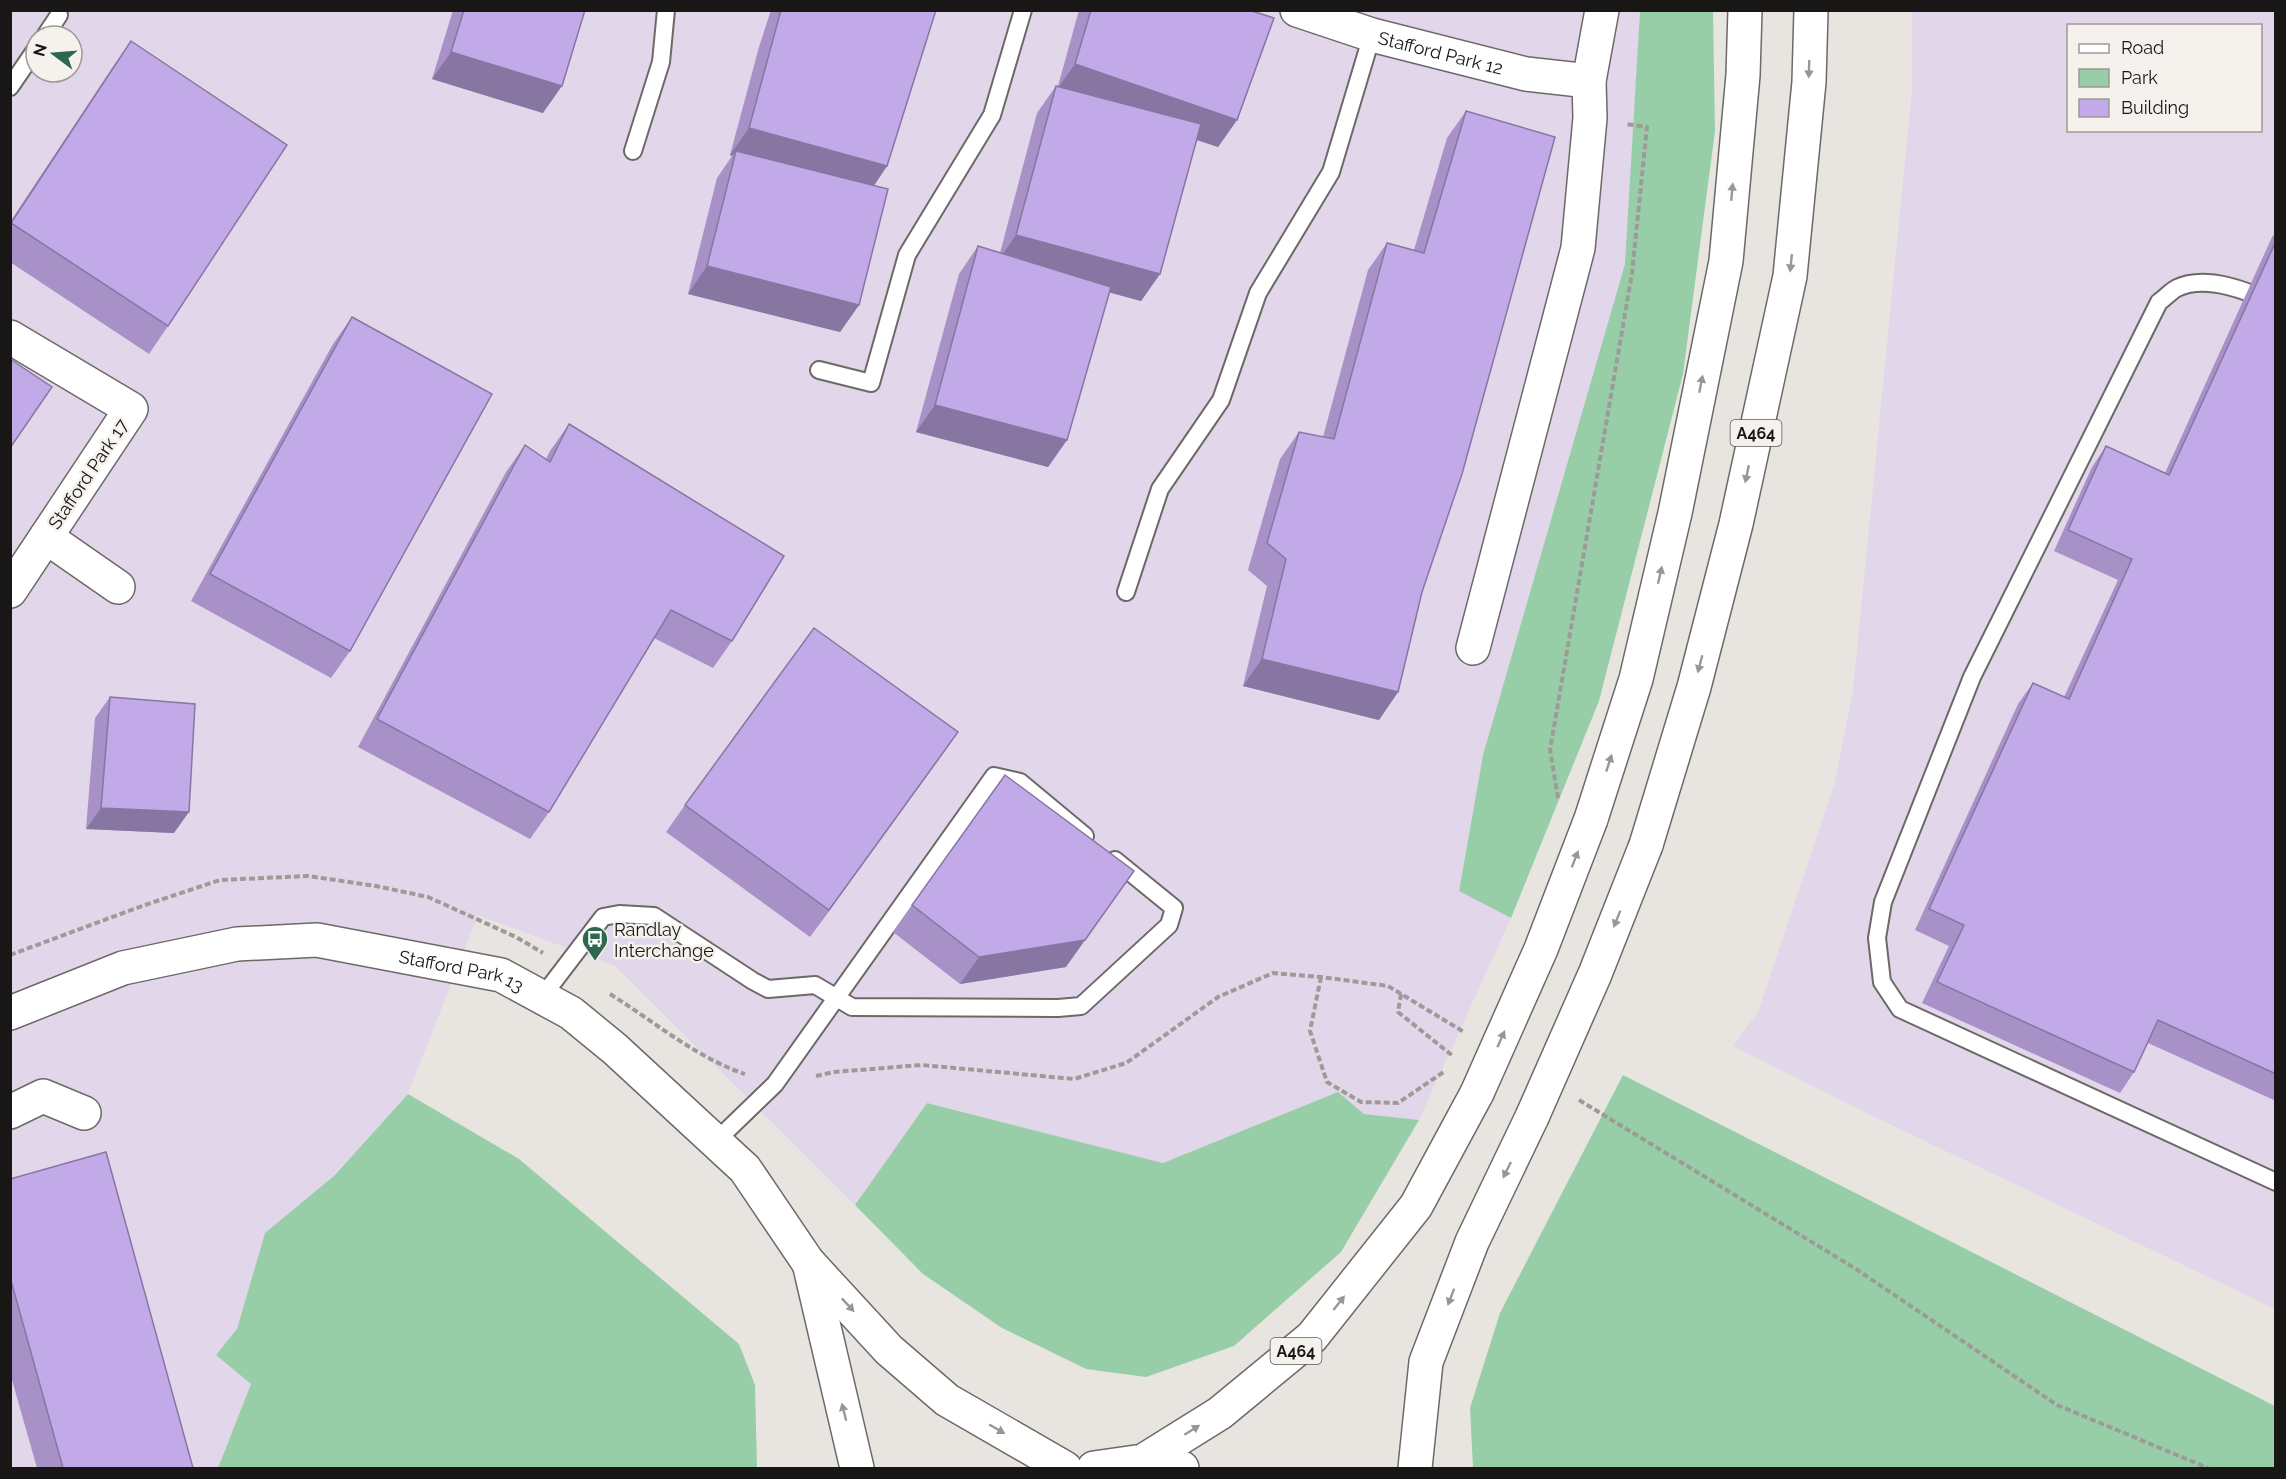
<svg xmlns="http://www.w3.org/2000/svg" width="2286" height="1479" viewBox="0 0 2286 1479" font-family="Raleway,sans-serif">
<style>
.industrial{fill:#e2d6eb;fill-rule:evenodd}
.green{fill:#97cea8}
.lines{fill:none;stroke-linecap:round;stroke-linejoin:round}
.lane-casing{stroke:#6c6967;stroke-width:20}
.street-casing{stroke:#6c6967;stroke-width:36}
.highway-casing{stroke:#6c6967;stroke-width:36}
.path{stroke:#9d9b97;stroke-width:4;stroke-dasharray:6 3;stroke-linecap:butt}
.lane{stroke:#fff;stroke-width:16}
.street{stroke:#fff;stroke-width:33}
.highway{stroke:#fff;stroke-width:33}
.highway-bridge-casing{stroke:#6c6967;stroke-width:36;stroke-linecap:butt}
.highway-bridge{stroke:#fff;stroke-width:33}
.wall{fill:#a791c7}
.shaded-wall{fill:#8876a2}
.building{fill:#c2a9e7;stroke:#8876a2;stroke-width:1.5}
.oneway{fill:#979796}
.labels{text-anchor:middle;dominant-baseline:central;stroke-width:5;stroke-linejoin:round;paint-order:stroke}
.shield{fill:#f5f2ee;stroke:#5a5956;stroke-width:1.5}
.shield-label{font-size:16px;font-weight:bold;fill:#181715}
.street-label{font-size:18px;fill:#181715;stroke:#f5f2ee}
.poi-label{font-size:18px;fill:#181715;stroke:#f5f2ee;text-anchor:start}
</style>
<rect width="100%" height="100%" fill="#e8e5e1"/>
<path class="industrial" d="M10 11H1640L1626 264 1483 755 1459 890 1511 918 1419 1120 1364 1114 1338 1092 1163 1163 927 1103 855 1205 615 966 478 915 408 1094 335 1175 265 1233 237 1329 217 1354 251 1384 218 1468H11ZM36 36H72V72H36Z
M1912 11H2275V1309L1879 1119 1733 1046 1758 1012 1835 782 1853 690 1912 90ZM2068 26H2260V130H2068Z"/>
<path class="green" d="M1640 11H1713L1715 131 1683 374 1599 701 1511 918 1459 891 1483 755 1625 264Z
M1623 1075 2275 1406V1468H1473L1470 1408 1500 1313Z
M1338 1092 1364 1114 1419 1120 1341 1252 1234 1346 1146 1377 1086 1369 1002 1328 923 1274 855 1205 927 1103 1163 1163Z
M408 1094 519 1159 739 1344 755 1385 757 1468H218L251 1384 216 1355 237 1329 265 1233 335 1175Z"/>
<g class="lines">
<g class="lane-casing">
<path id="lane" d="M45 36 59 15
M10 87 36 49
M633 151 661 62 666 10
M2276 304C2248 291 2206 274 2177 288 2171 291 2165 298 2159 302L1972 677 1883 902 1877 938 1882 982 1900 1009 2276 1182
M819 370 871 383 907 255 992 115 1023 10
M1126 592 1160 489 1221 400 1258 293 1331 172 1372 35
M542 997 603 917 619 914 654 916 753 981 768 989 815 985 852 1007 1058 1008 1081 1006 1169 925 1174 908 1115 860
M715 1142 775 1084 994 776 1020 782 1085 836"/>
</g>
<g class="street-casing">
<g id="street">
<path id="s1" d="M1297 10 1372 35 1526 74 1589 81"/>
<path d="M10 337 131 409 10 591"/>
<path d="M46 537 118 587"/>
<path d="M1473 648 1578 248 1590 118 1589 81 1602 10"/>
<path id="s2" d="M10 1013 123 968 237 944 317 940 501 975 571 1013 615 1049 745 1169 808 1262 889 1350 947 1400 1065 1468"/>
<path d="M10 1112 43 1096 84 1113"/>
<path d="M809 1263 857 1468"/>
</g>
</g>
<g class="highway-casing">
<path id="highway" d="M1591 819 1636 679 1675 513 1726 261 1743 75 1745 10
M1646 845 1694 687 1736 524 1790 276 1809 82 1811 10
M1143 1461 1220 1413 1312 1337 1416 1206 1477 1093
M1094 1468 1143 1461 1182 1468
M1415 1468 1426 1362 1472 1242 1532 1117"/>
</g>
<path class="path" d="M1558 798 1550 750 1632 273 1647 127 1626 124
M10 955 142 906 220 880 308 876 376 886 428 897 516 937 543 953
M1321 977 1310 1031 1327 1082 1361 1102 1398 1103 1445 1071
M610 994C655 1022 695 1057 745 1074
M1401 994 1398 1012 1453 1056
M816 1076 834 1072 922 1065 1074 1079 1126 1063 1218 997 1273 973 1321 977 1388 986 1464 1032
M1579 1100 1856 1269 2057 1405 2208 1468"/>
<use href="#lane" class="lane"/>
<use href="#street" class="street"/>
<use href="#highway" class="highway"/>
<g class="highway-bridge-casing">
<path id="highway-bridge" d="M1477 1093 1541 949 1591 819
M1532 1117 1595 974 1646 845"/>
</g>
<use href="#highway-bridge" class="highway-bridge"/>
</g>
<path class="wall" d="M453 10H585L543 113 432 79Z
M771 10H936L887 166 874 186 859 305 840 332 688 294 717 178 732 156 730 155 759 47Z
M1079 10H1249L1237 120 1218 147 1196 140 1160 274 1141 301 1109 292 1067 440 1048 467 916 432 959 274 978 246 1000 253 1037 113 1056 86H1058Z
M131 41 168 326 149 354 10 262V222L112 68Z
M1466 111 1422 592 1398 692 1379 720 1243 686 1267 586 1248 570 1280 459 1299 432 1323 437 1368 270 1387 243 1414 250 1447 138Z
M2276 232V1101L2148 1043 2134 1072 2120 1093 1922 1003 1949 946 1915 930 2018 704 2033 683 2064 697 2118 580 2054 551 2092 467 2106 446 2165 473 2272 237Z
M352 317 350 651 331 678 191 601 333 344Z
M569 424 732 641 713 668 654 638 549 812 530 839 358 747 506 472 525 445 546 459 550 451Z
M110 697 174 833 86 829 95 718Z
M939 759 810 937 666 832 685 805Z
M912 905 1066 967 960 984 893 932Z
M10 1179 193 1468H37L10 1373Z"/>
<path class="shaded-wall" d="M451 52 562 86 543 113 432 79Z
M1075 64 1237 120 1218 147 1056 91Z
M749 128 887 166 868 194 736 151 732 156 730 155Z
M1016 235 1160 274 1141 301 997 262Z
M707 266 859 305 840 332 688 294Z
M935 405 1067 440 1048 467 916 432Z
M1262 659 1398 692 1379 720 1243 686Z
M958 732 939 759 810 937 829 910Z
M101 808 189 812 174 833 86 829Z
M1134 871 1066 967 960 984 979 957Z"/>
<path class="building" d="M464 10H585L562 86 451 52Z
M781 10H936L887 166 749 128Z
M1091 10H1249L1274 18 1237 120 1075 64Z
M131 41 287 145 168 326 11 223Z
M1056 86 1201 124 1160 274 1016 235Z
M1466 111 1555 137 1462 474 1422 592 1398 692 1262 659 1286 559 1267 543 1299 432 1334 439 1387 243 1424 253Z
M736 151 888 189 859 305 707 266Z
M2276 241V1074L2158 1020 2134 1072 1937 982 1964 925 1929 909 2033 683 2069 699 2132 559 2068 530 2106 446 2169 475Z
M978 246 1111 287 1067 440 935 405Z
M352 317 492 394 350 651 210 574Z
M10 359 52 387 10 448Z
M569 424 784 556 732 641 671 610 549 812 377 719 525 445 550 462Z
M814 628 958 732 829 910 685 805Z
M110 697 195 704 189 812 101 808Z
M1005 775 1134 871 1085 940 979 957 912 905Z
M106 1152 193 1468H63L10 1277V1179Z"/>
<defs><path id="oneway-solid" d="M-6-.8H1V-3.2L6.5 0L1 3.2V.8H-6Z" transform="scale(1.5)"/></defs>
<g class="oneway">
<use href="#oneway-solid" transform="translate(1809 69) rotate(92)"/>
<use href="#oneway-solid" transform="translate(1732 192) rotate(-85)"/>
<use href="#oneway-solid" transform="translate(1791 263) rotate(96)"/>
<use href="#oneway-solid" transform="translate(1701 384) rotate(-79)"/>
<use href="#oneway-solid" transform="translate(1747 474) rotate(102)"/>
<use href="#oneway-solid" transform="translate(1660 575) rotate(-77)"/>
<use href="#oneway-solid" transform="translate(1700 664) rotate(105)"/>
<use href="#oneway-solid" transform="translate(1609 763) rotate(-72)"/>
<use href="#oneway-solid" transform="translate(1575 859) rotate(-69)"/>
<use href="#oneway-solid" transform="translate(1617 919) rotate(112)"/>
<use href="#oneway-solid" transform="translate(1501 1039) rotate(-66)"/>
<use href="#oneway-solid" transform="translate(1507 1170) rotate(116)"/>
<use href="#oneway-solid" transform="translate(1451 1297) rotate(111)"/>
<use href="#oneway-solid" transform="translate(1339 1303) rotate(-52)"/>
<use href="#oneway-solid" transform="translate(848 1305) rotate(47)"/>
<use href="#oneway-solid" transform="translate(844 1412) rotate(-104)"/>
<use href="#oneway-solid" transform="translate(997 1429) rotate(30)"/>
<use href="#oneway-solid" transform="translate(1192 1430) rotate(-32)"/>
</g>
<defs>
<g id="bus-pin" transform="scale(1.35)"><path d="M0 17L-7.5 6A9.5 9.5 0 1 1 7.5 6Z" fill="#2e6750" stroke="#f5f2ee"/><path d="M-5-6H5V4H4V6H2V4H-2V6H-4V4H-5ZM-3.5-4V0h7V-4ZM-3.5 1.2v1.5H-2V1.2ZM2 1.2v1.5H3.5V1.2Z" fill="#fff"/></g>
</defs>
<g fill-rule="evenodd">
<use href="#bus-pin" x="595" y="939"/>
</g>
<g class="labels">
<g class="shield">
<rect x="1730.5" y="420" width="51" height="26" rx="4.5"/>
<rect x="1270.5" y="1338" width="51" height="26" rx="4.5"/>
</g>
<g class="shield-label">
<text x="1756" y="433">A464</text>
<text x="1296" y="1351">A464</text>
</g>
<g class="street-label">
<text stroke="none"><textPath href="#s1" startOffset="150">Stafford Park 12</textPath></text>
<text transform="translate(88 474) rotate(-56)">Stafford Park 17</text>
<text stroke="none"><textPath href="#s2" startOffset="466">Stafford Park 13</textPath></text>
</g>
<g class="poi-label">
<text x="614" y="929">Randlay<tspan x="614" dy="21">Interchange</tspan></text>
</g>
</g>
<rect width="2286" height="1479" fill="none" stroke="#181715" stroke-width="24"/>
<rect x="2067" y="24" width="195" height="108" fill="#f5f2ee" stroke="#9d9a97" stroke-width="1.5"/>
<rect x="2079" y="44" width="30" height="9" fill="#ffffff" stroke="#9d9a97" stroke-width="1.5"/>
<text x="2121" y="54" font-size="18" fill="#181715">Road</text>
<rect x="2079" y="69" width="30" height="18" fill="#97cea8" stroke="#9d9a97" stroke-width="1.5"/>
<text x="2121" y="84" font-size="18" fill="#181715">Park</text>
<rect x="2079" y="99" width="30" height="18" fill="#c2a9e7" stroke="#9d9a97" stroke-width="1.5"/>
<text x="2121" y="114" font-size="18" fill="#181715">Building</text>
<g transform="translate(54 54) rotate(286)"><circle r="28" fill="#f5f2ee" stroke="#9d9a97" stroke-width="1.5"/>
<path d="M0-4.5L10 22L0 15L-10 22Z" fill="#2e6750"/>
<text y="-9" font-size="16" font-weight="bold" text-anchor="middle" fill="#181715">N</text>
</g>
</svg>
